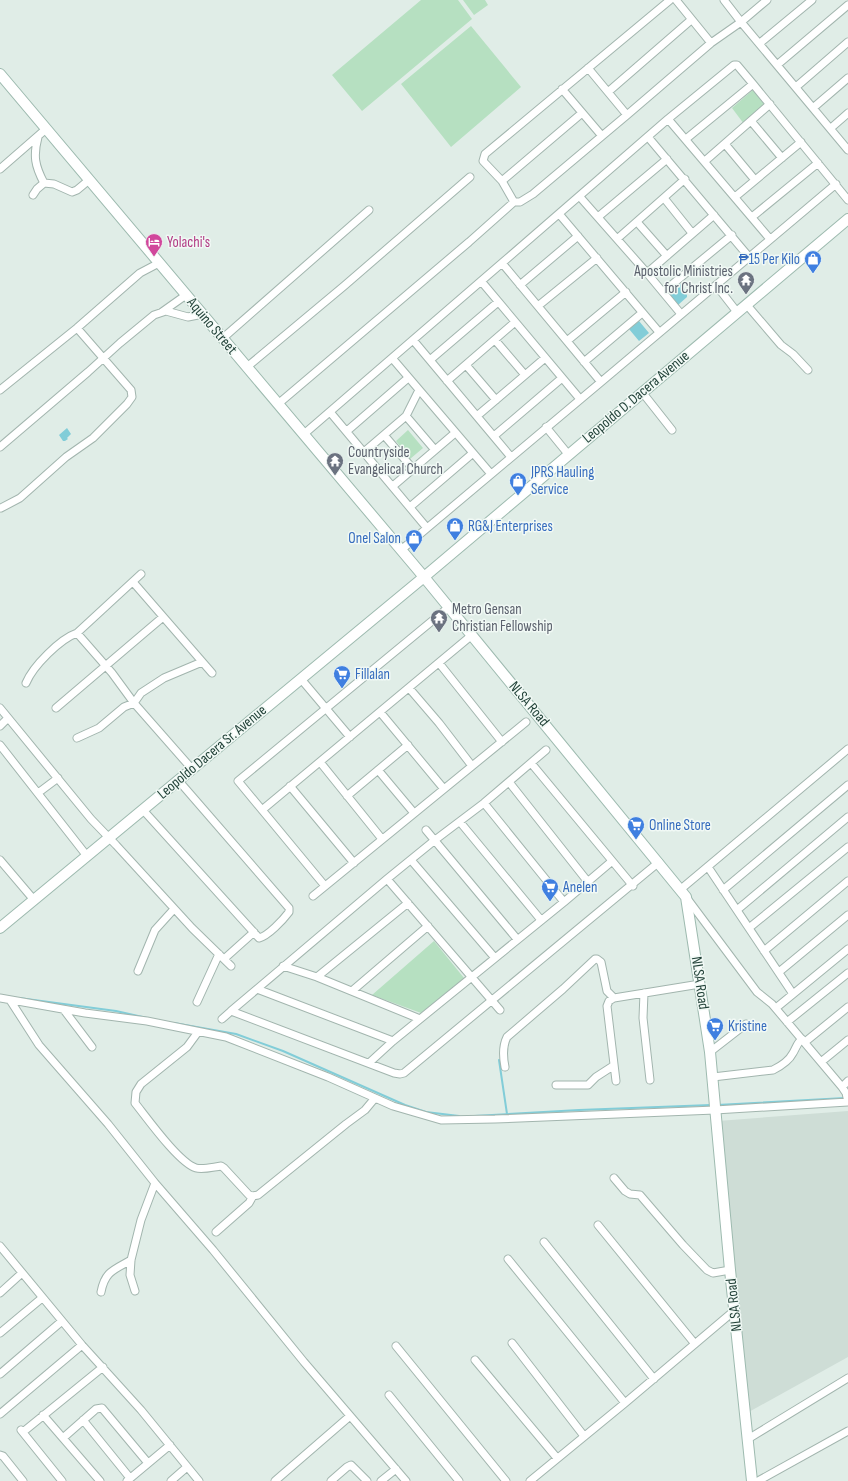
<svg xmlns="http://www.w3.org/2000/svg" width="848" height="1481" viewBox="0 0 848 1481" font-family="'Sofia Sans Condensed',sans-serif">
<style>
.built{fill:#ceddd6}
.green{fill:#b6e0c1}
.water{fill:#82cdd8}
.lines{fill:none;stroke-linecap:round;stroke-linejoin:round}
.stream{stroke:#82cdd8;stroke-width:2}
.street-casing{stroke:#a2b5ae;stroke-width:9}
.secondary-casing{stroke:#9dbaaf;stroke-width:12}
.street{stroke:#fff;stroke-width:7}
.secondary{stroke:#fff;stroke-width:10}
.labels{text-anchor:middle;dominant-baseline:central;stroke-width:3;stroke-linejoin:round;paint-order:stroke}
.hotel-label{font-size:15px;fill:#b23c85;stroke:#f1f9f5;text-anchor:start}
.shop-label{font-size:15px;fill:#366cbe;stroke:#f1f9f5;text-anchor:start}
.worship-label{font-size:15px;fill:#5b616d;stroke:#f1f9f5;text-anchor:start}
.street-label{font-size:15px;fill:#1f3f36;stroke:#f1f9f5}
</style>
<rect width="100%" height="100%" fill="#e0ede7"/>
<path class="built" d="M848 1111V1357L747 1413 718 1121Z"/>
<path class="green" d="M421 0H458L472 19 362 111 332 75Z
M463 0H485L488 5 474 15Z
M471 26 521 87 451 147 401 84Z
M754 89 767 105 744 124 732 108Z
M408 430 423 448 410 459 396 441Z
M434 941 464 978 421 1013 372 995Z"/>
<path class="water" d="M680 284 685 289 684 291 687 295V297L678 305 668 294Z
M639 321 649 333 639 341 629 329Z
M67 428 71 434 67 438 68 439 65 441H63L59 435Z"/>
<g class="lines">
<path class="stream" d="M19 998 116 1011 147 1018
M174 1023 236 1034 283 1051 405 1105 426 1112 459 1116
M499 1060 507 1114
M717 1105 845 1098
M474 1116 579 1110 711 1105"/>
<g class="street-casing">
<path id="street" d="M676 0 711 43
M724 0 741 22 767 0
M760 43 812 0
M777 65 848 5
M588 68 627 115
M796 87 848 42
M562 89 602 136
M608 92 691 20
M813 108 848 78
M668 119 770 239
M751 121 782 158
M831 128 848 113
M38 137C33 156 35 166 44 183
M648 137 749 257
M686 139 753 84
M725 144 755 180
M705 161 770 104
M0 169 46 129
M502 181 582 113
M33 195 37 189 44 183 54 184 72 192 77 190 89 180
M580 197 647 273 681 314
M735 197 801 142
M664 198 692 233
M514 202 502 181 483 161 485 154 670 0
M560 215 659 332
M598 217 667 159
M752 217 818 163
M637 222 667 256
M617 239 685 179
M502 263 668 119 734 65H737L753 84 848 200
M647 273 714 215
M481 281 580 399
M520 285 578 236
M716 285 737 312
M663 292 732 235
M746 304 781 345 793 354 808 370
M538 306 597 258
M162 312 186 295
M223 338 369 210
M413 340 511 457
M495 340 525 375
M567 341 626 292
M392 358 491 474
M430 360 498 302
M584 362 642 313
M466 365 496 400
M247 367 344 286 470 177
M447 381 515 322
M601 382 836 184
M0 390 77 328 140 273 159 263
M642 392 672 430
M278 404 469 242 514 202H520L533 194 627 115 711 43 741 22 848 150
M330 412 427 528
M406 416 435 450
M477 416 545 358
M546 427 568 454
M347 431 408 378
M304 434 502 263 601 382 401 550
M384 435 413 469
M494 436 562 378
M0 447 88 372 120 343 154 315 166 311 188 317 203 314
M364 452 406 416 419 390
M393 486 455 433
M410 507 473 453
M1 508 20 498 66 457 93 438 127 404 132 397 131 390 77 328
M133 582 212 673
M77 633 112 673 134 703 192 769
M439 663 502 742
M301 679 350 737
M26 683C33 666 60 639 77 633L141 574
M409 688 439 723 472 766
M0 708 91 819 116 845 192 928 231 966
M56 708 163 617
M380 712 444 789
M0 726 8 718
M77 738 99 728 124 707 134 703 141 693 164 678 202 662
M0 745 87 856
M546 750 484 803 435 840 387 879 231 1011 394 1073 400 1074 404 1073 659 862
M320 762 382 839
M531 763 633 886
M378 770 414 813
M509 782 588 882
M290 786 354 863
M38 793 58 778
M347 796 408 745
M484 803 564 902
M143 810 259 938C268 936 283 920 289 912V908L178 780
M262 810 472 635
M460 822 541 920
M426 830 517 939
M0 860 34 900
M411 860 495 958
M708 867 793 994
M387 879 500 1010
M325 886 238 781 449 607
M681 889 848 749
M723 890 848 785
M313 896 526 722
M686 897 757 992 772 1004 842 1087 846 1093 848 1102
M737 910 848 817
M749 928 848 847
M764 951 848 881
M224 959 254 932
M283 966 317 977 420 1019
M138 971 155 930 174 909
M779 972 848 915
M317 977 408 903
M257 989 393 1041
M352 991 428 926
M644 993 643 1018 650 1080
M0 998 85 1013 147 1021 226 1037 328 1077 393 1106 441 1120 495 1119 715 1110 848 1102
M10 1000 39 1045 108 1124 155 1183 213 1250 304 1362 406 1481
M197 1002 219 954
M776 1008 848 949
M64 1010 92 1047
M222 1019 231 1011
M787 1022 848 973
M198 1032 187 1047 141 1084 136 1092 135 1103C147 1118 179 1163 196 1168 203 1170 213 1167 221 1166L224 1168 249 1195 253 1196 258 1195 346 1124 365 1110 375 1098
M805 1042 848 1007
M710 1052 746 1024
M821 1062 848 1040
M369 1063 393 1041 564 902 611 862
M505 1067C503 1057 502 1047 507 1037L563 989 595 959H597L601 962 607 991 614 998
M713 1077 773 1070C781 1066 789 1061 793 1053 796 1048 797 1043 802 1039
M616 1081 607 1006 609 1001 614 998 700 984
M556 1085H588L596 1077 613 1066
M842 1087 848 1081
M614 1178 625 1191 630 1194 640 1195 683 1245 707 1270 713 1273 730 1270
M598 1225 695 1344
M216 1232 249 1203 253 1196
M544 1242 654 1379
M0 1246 82 1345 141 1410 199 1481
M508 1259 625 1403
M135 1291 130 1275 131 1260 141 1220 155 1183
M101 1292C105 1271 114 1270 131 1260
M0 1293 22 1273
M0 1333 42 1298
M512 1343 584 1436
M396 1346 506 1481
M475 1360 557 1458
M0 1374 62 1321
M389 1395 459 1481
M0 1414 82 1345
M43 1415 100 1481
M83 1420 130 1478
M21 1430 62 1481
M23 1432 103 1367
M63 1438 96 1409 102 1408 148 1463
M748 1439 848 1378
M0 1455 3 1456 23 1481
M127 1481 170 1445
M171 1481 187 1467
M275 1481 350 1416
M331 1481 347 1467 351 1465 367 1481
M381 1481 396 1469
M530 1481 625 1403 735 1310
M758 1481 848 1431"/>
</g>
<g class="secondary-casing">
<path id="secondary" d="M0 74 424 577 686 897 710 1052 730 1270 752 1481
M0 928 424 577 848 219"/>
</g>
<use href="#street" class="street"/>
<use href="#secondary" class="secondary"/>
</g>
<defs>
<g id="hotel-pin" transform="scale(0.9)"><path d="M0 17L-7.5 6A9.5 9.5 0 1 1 7.5 6Z" fill="#d1479c" stroke="#f1f9f5"/><path d="M-6-4.5h1.5V1H6V5H4.5V3h-9V5H-6ZM-4 0a1.8 1.8 0 1 1 3.6 0ZM.5 0V-2.5h3Q6-2.5 6 0Z" fill="#fff"/></g>
<g id="shop-pin" transform="scale(0.9)"><path d="M0 17L-7.5 6A9.5 9.5 0 1 1 7.5 6Z" fill="#3f7fe0" stroke="#f1f9f5"/><path d="M-5-2.5h2.3a2.7 3.5 0 0 1 5.4 0H5L5.5 6h-11ZM-1.5-2.5h3a1.5 2.3 0 0 0-3 0Z" fill="#fff"/></g>
<g id="temple-pin" transform="scale(0.9)"><path d="M0 17L-7.5 6A9.5 9.5 0 1 1 7.5 6Z" fill="#6b7280" stroke="#f1f9f5"/><path d="M0-6L5-2H3V0L6.5 2.5H4V6H1.5V3h-3V6H-4V2.5H-6.5L-3 0V-2H-5Z" fill="#fff"/></g>
<g id="supermarket-pin" transform="scale(0.9)"><path d="M0 17L-7.5 6A9.5 9.5 0 1 1 7.5 6Z" fill="#3f7fe0" stroke="#f1f9f5"/><path d="M-6-5.5h2.5l.6 2H6L4.5 2H-2.5L-4.4-4H-6ZM-1.5 3.2a1.3 1.3 0 1 0 .1 0ZM3 3.2a1.3 1.3 0 1 0 .1 0Z" fill="#fff"/></g>
</defs>
<g fill-rule="evenodd">
<use href="#hotel-pin" x="154" y="242"/>
<use href="#shop-pin" x="813" y="259"/>
<use href="#temple-pin" x="746" y="280"/>
<use href="#temple-pin" x="335" y="461"/>
<use href="#shop-pin" x="518" y="481"/>
<use href="#shop-pin" x="455" y="526"/>
<use href="#shop-pin" x="414" y="538"/>
<use href="#temple-pin" x="439" y="618"/>
<use href="#supermarket-pin" x="342" y="674"/>
<use href="#supermarket-pin" x="636" y="825"/>
<use href="#supermarket-pin" x="550" y="887"/>
<use href="#supermarket-pin" x="715" y="1026"/>
</g>
<g class="labels">
<g class="hotel-label">
<text x="167" y="242">Yolachi's</text>
</g>
<g class="shop-label">
<text x="800" y="259" text-anchor="end">₱15 Per Kilo</text>
<text x="531" y="472">JPRS Hauling<tspan x="531" dy="17">Service</tspan></text>
<text x="468" y="526">RG&amp;J Enterprises</text>
<text x="401" y="538" text-anchor="end">Onel Salon</text>
<text x="355" y="674">Fillalan</text>
<text x="649" y="825">Online Store</text>
<text x="563" y="887">Anelen</text>
<text x="728" y="1026">Kristine</text>
</g>
<g class="worship-label">
<text x="733" y="271" text-anchor="end">Apostolic Ministries<tspan x="733" dy="17">for Christ Inc.</tspan></text>
<text x="348" y="452">Countryside<tspan x="348" dy="17">Evangelical Church</tspan></text>
<text x="452" y="609">Metro Gensan<tspan x="452" dy="17">Christian Fellowship</tspan></text>
</g>
<g class="street-label">
<text transform="translate(212 326) rotate(50)">Aquino Street</text>
<text transform="translate(636 397) rotate(-40)">Leopoldo D. Dacera Avenue</text>
<text transform="translate(529 704) rotate(50)">NLSA Road</text>
<text transform="translate(212 752) rotate(-40)">Leopoldo Dacera Sr. Avenue</text>
<text transform="translate(700 983) rotate(82)">NLSA Road</text>
<text transform="translate(734 1305) rotate(-96)">NLSA Road</text>
</g>
</g>
</svg>
